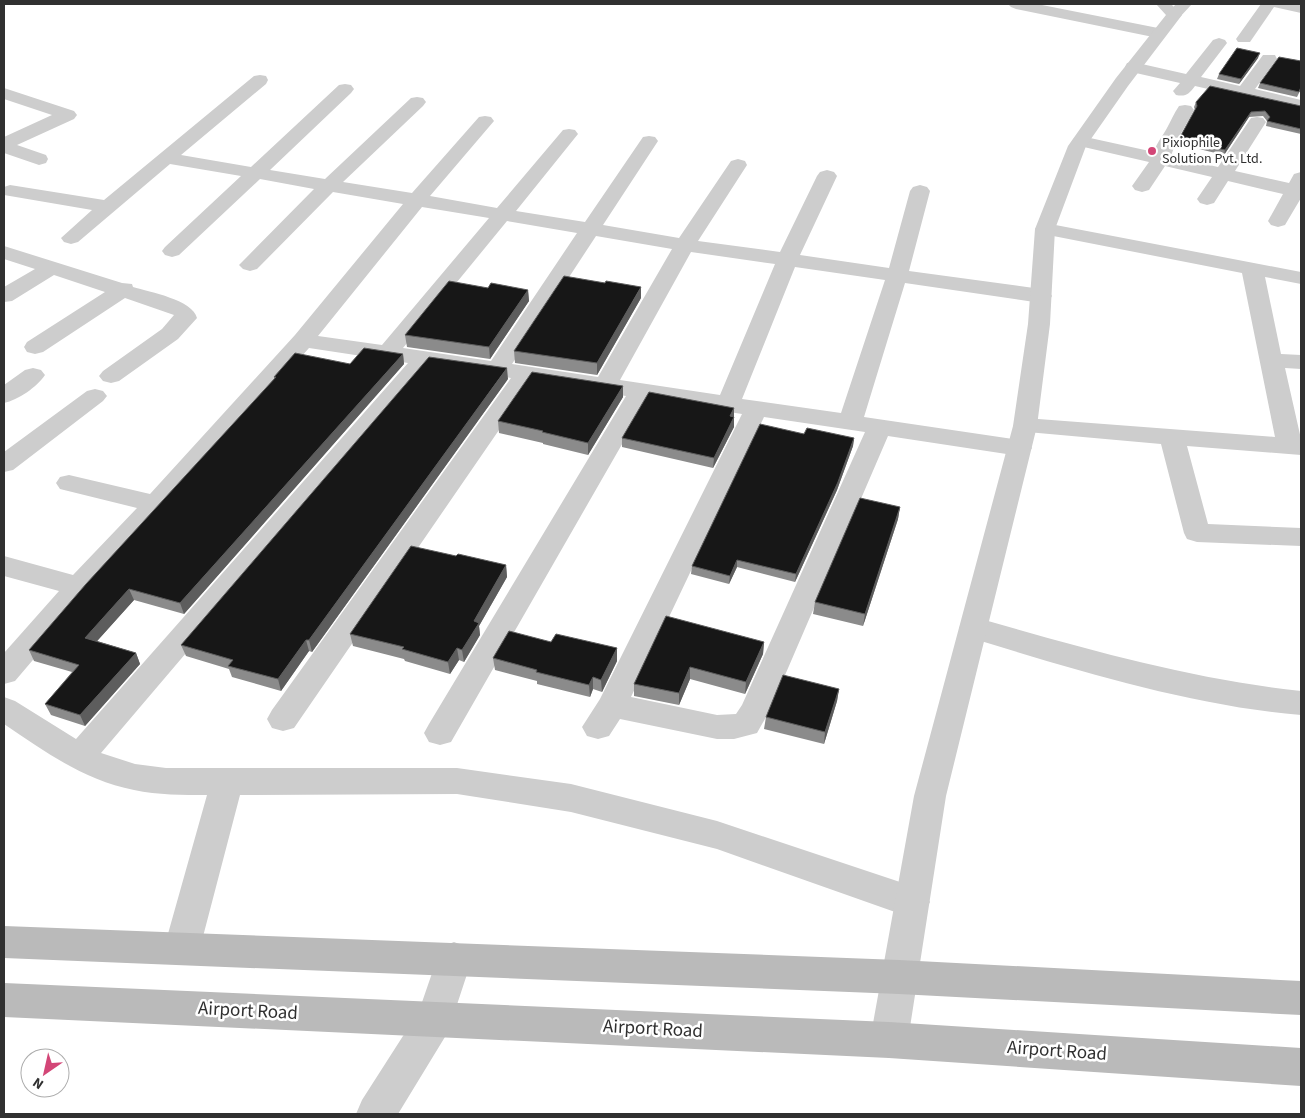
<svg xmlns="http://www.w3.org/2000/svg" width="1305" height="1118" viewBox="0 0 1305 1118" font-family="'Source Sans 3',sans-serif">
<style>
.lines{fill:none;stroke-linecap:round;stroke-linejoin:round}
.minor{fill:#cdcdcd;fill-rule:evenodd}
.tertiary{fill:#cdcdcd;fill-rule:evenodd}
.secondary{fill:#bababa;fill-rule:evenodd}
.wall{fill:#8b8b8b}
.shaded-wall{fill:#5d5d5d}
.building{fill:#171717;stroke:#5d5d5d}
.poi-dot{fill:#d34677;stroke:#fff;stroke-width:2}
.labels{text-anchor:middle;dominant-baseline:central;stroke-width:5;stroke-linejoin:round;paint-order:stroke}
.far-poi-label{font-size:14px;fill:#303030;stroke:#fff;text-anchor:start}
.near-street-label{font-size:19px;fill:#303030;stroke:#fff}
</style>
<rect width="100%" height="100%" fill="#fff"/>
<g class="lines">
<path class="minor" d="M1008 4H1037L1158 28 1164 30 1166 33 1164 36 1158 38 1016 9 1011 7Z
M1176 4H1192L1179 18H1169L1166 15Z
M1261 4H1301V13L1274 7 1250 42H1238L1236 39Z
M1219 38 1225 40 1227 43 1201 77 1240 86 1263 55H1275L1277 59 1255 89 1301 100V110L1195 86C1189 94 1186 97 1176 95L1173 91 1180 83 1127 71 1125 67 1127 63 1133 62 1186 74 1213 40Z
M260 75 266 76 268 80 266 84 181 155 251 167 339 85 345 84 351 85 354 89 351 93 270 170 325 179 411 98 417 97 423 98 426 102 423 106 343 182 412 193 479 117 485 116 491 117 494 121 430 196 497 208 563 130 569 129 575 130 578 134 516 211 585 222 643 137 649 136 655 137 658 141 603 225 679 238 731 161 738 159 745 161 747 165 698 241 780 252 817 176 820 172 827 170 834 172 837 176 800 255 889 268 910 191 913 187 920 185 927 187 930 191 909 271 1041 289 1049 291 1052 296 1049 301 1041 303 905 283 864 417 1019 440 1028 442 1032 448 1028 454 1019 456 888 436 770 710 757 733 734 739H717L620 719 609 736 598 739 587 736 582 727 600 699 742 414 648 399 451 742 440 745 429 742 424 733 429 724 626 396 532 382 294 728 283 731 272 728 267 719 272 710 511 378 430 366 101 753 135 764 166 768H457L571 784 717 821 912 886 924 891 930 902 924 913 912 918 717 849 571 812 457 794 240 795 200 948 195 960 182 964 169 960 164 948 207 795C183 795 158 795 134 790 84 780 45 752 4 724V697L15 701 76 739 408 363 309 348 89 594 15 681 4 684V653L59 591 4 576V556L73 575 137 508 60 489 56 483 60 477 69 475 150 494 295 335 403 204 333 192 257 269 250 271 243 269 239 265 243 261 314 189 260 179 179 255 172 257 165 255 162 251 165 247 241 176 170 164 78 242 71 244 64 242 61 238 92 210 4 195V187L10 185 104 200 254 76ZM422 207 489 218 382 345 318 336ZM507 221 577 233 491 361 403 348ZM596 236 672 249 598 377 512 364ZM691 252 775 264 720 395 620 380ZM795 267 885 280 841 413 742 399ZM764 417 865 432 742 705 736 714 717 715 631 697Z
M4 88 74 111 77 115 74 119 17 145 46 155 48 159 46 163 39 165 4 153V137L52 115 4 99Z
M1185 105 1191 106 1194 110C1186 126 1176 140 1171 156L1218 167 1251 118 1257 117 1263 118 1266 122 1235 171 1289 183 1294 174 1301 172V198L1285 225 1278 227 1271 225 1268 221 1283 194 1228 181 1214 203 1207 205 1200 203 1197 199 1212 177 1165 166 1149 190 1142 192 1135 190 1132 186 1149 162 1075 145 1072 141 1075 137 1081 136 1154 152C1157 142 1162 137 1167 128 1171 121 1174 113 1179 106Z
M1045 223 1301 272V284L1265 277 1281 354 1301 355V369L1285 368 1301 439V455L1187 446 1208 524 1301 528V546L1197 542 1187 539 1184 533 1161 444 1016 431 1013 426 1016 421 1025 418 1275 437 1242 273 1038 233 1035 229 1038 225Z
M4 246 122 283 132 284 133 287C150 292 193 300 197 318L178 339 119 381 111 383 103 381 99 376 103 371 162 329 174 315 125 298 43 352 35 354 27 352 24 347 27 342 105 292 54 275 12 301 4 302V287L35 269 4 259Z
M33 368 41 370 45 375C37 387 18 400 4 403V385L25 370Z
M95 389 103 391 107 396 103 401 13 470 4 472V452L87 391Z
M974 617C1082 648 1189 679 1301 691V715C1186 705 1074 669 964 636L959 628 964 620Z"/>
<path class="tertiary" d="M1156 4H1171L1182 15 1128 86 1086 146 1055 229 1050 324 1037 426 946 796 908 1040 902 1053 889 1058 876 1053 870 1040 914 796 1013 426 1028 324 1035 229 1068 146 1116 78 1166 15Z
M454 942 467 947 472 959 448 1032 398 1114H356L362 1100 419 1011 441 947Z"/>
<path class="secondary" d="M4 926 899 960 1301 981V1015L899 994 4 958Z
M4 983 889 1022 1301 1048V1086L889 1058 4 1017Z"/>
</g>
<path class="wall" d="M1258 58 1239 84 1217 79 1219 74Z
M1301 61V89L1297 97 1258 88 1260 83Z
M1196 102 1301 106V134L1266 126 1267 121 1263 116 1249 117 1224 155 1178 144 1179 139 1195 110 1194 107Z
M488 288 528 290 529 301 490 359 407 347 405 335Z
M641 298 597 375 515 363 514 351Z
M403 354 404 364 184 614 134 600 97 641 136 653 140 664 85 726 51 715 45 704 72 672 34 661 29 650 274 379V377L350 364Z
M508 379 312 652 309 651 281 691 232 677 229 669 186 656 181 645Z
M623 386V397L588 455 543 444V443L499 433 498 421Z
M734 408V427L713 468 622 447V438Z
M804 434 854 438 853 446 837 490 795 582 737 567 729 584 691 574 692 566Z
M900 507 898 519 863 626 813 614 815 602Z
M456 556 506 565 507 577 479 626 480 635 464 662 459 660 450 674 405 661 404 659 353 646 350 634Z
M551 642 617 648V661L602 692 593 689 590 697 537 684V681L495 670 493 658Z
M764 642 763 654 745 694 690 679 679 705 634 696V684Z
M839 689 837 701 824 744 764 729 766 717Z"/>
<path class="shaded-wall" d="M1260 53 1258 58 1239 84 1241 79Z
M1251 112 1249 117 1224 155 1225 150Z
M641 287V298L597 375V363Z
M528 290 529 301 490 359 489 347Z
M403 354 404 364 184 614 180 603Z
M507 368 508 379 312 652 309 640Z
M623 386V397L588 455V443Z
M734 408V418L730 416Z
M734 417V427L713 468 714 458Z
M854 438 853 446 837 490 795 582 796 574Z
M900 507 898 519 863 626 865 614Z
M737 560V567L729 584 730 576Z
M506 565 507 577 479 626 480 635 464 662 462 650 474 621Z
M129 589 134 600 90 649 85 638Z
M306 640 309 651 281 691 278 679Z
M764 642 763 654 745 694 746 682Z
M457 648 459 660 450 674 448 662Z
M617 648V661L602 692 601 680Z
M136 653 140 664 85 726 80 715Z
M690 667V679L679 705V693Z
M593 677V689L590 697 589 685Z
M839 689 837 701 824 744 825 732Z"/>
<path class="building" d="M1237 48 1260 53 1241 79 1219 74Z
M1279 57 1301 61V87L1299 92 1260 83Z
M1210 86 1301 106V129L1267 121 1270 117 1265 111 1251 112 1225 150 1179 139 1197 106 1196 102Z
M564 276 605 283 606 281 641 287 597 363 514 351Z
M449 281 488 288 491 283 528 290 489 347 405 335Z
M364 348 403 354 180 603 129 589 85 638 136 653 80 715 45 704 79 665 29 650 86 584 276 377H274L295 353 350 364Z
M429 357 507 368 309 640H306L278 679 228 666 233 660 181 645Z
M532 372 623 386 588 443 542 432 543 431 498 421Z
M649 392 734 408 730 416 734 417 714 458 622 438Z
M760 424 804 434 807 428 854 438 838 482 796 574 737 560 730 576 692 566Z
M860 498 900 507 865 614 815 602Z
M411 546 456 556 458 554 506 565 474 621 479 623 462 650 457 648 448 662 402 649 404 647 350 634Z
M666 616 764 642 746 682 690 667 679 693 634 684Z
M509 631 551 642 556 634 617 648 601 680 593 677 589 685 536 672 537 670 493 658Z
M783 675 839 689 825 732 766 717Z"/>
<circle class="poi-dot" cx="1152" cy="151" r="5"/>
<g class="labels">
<g class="far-poi-label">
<text x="1162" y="143">Pixiophile<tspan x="1162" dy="16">Solution Pvt. Ltd.</tspan></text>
</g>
<g class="near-street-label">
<text transform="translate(248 1011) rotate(3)">Airport Road</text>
<text transform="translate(653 1029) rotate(3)">Airport Road</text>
<text transform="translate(1057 1051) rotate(4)">Airport Road</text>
</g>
</g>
<rect width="1305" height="1118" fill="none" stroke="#303030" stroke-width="10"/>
<g transform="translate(45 1073) rotate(214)"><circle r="24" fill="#ffffff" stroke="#acacac"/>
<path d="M0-4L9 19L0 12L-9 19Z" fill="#d34677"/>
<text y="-8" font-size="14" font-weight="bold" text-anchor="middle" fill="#303030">N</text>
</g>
</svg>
